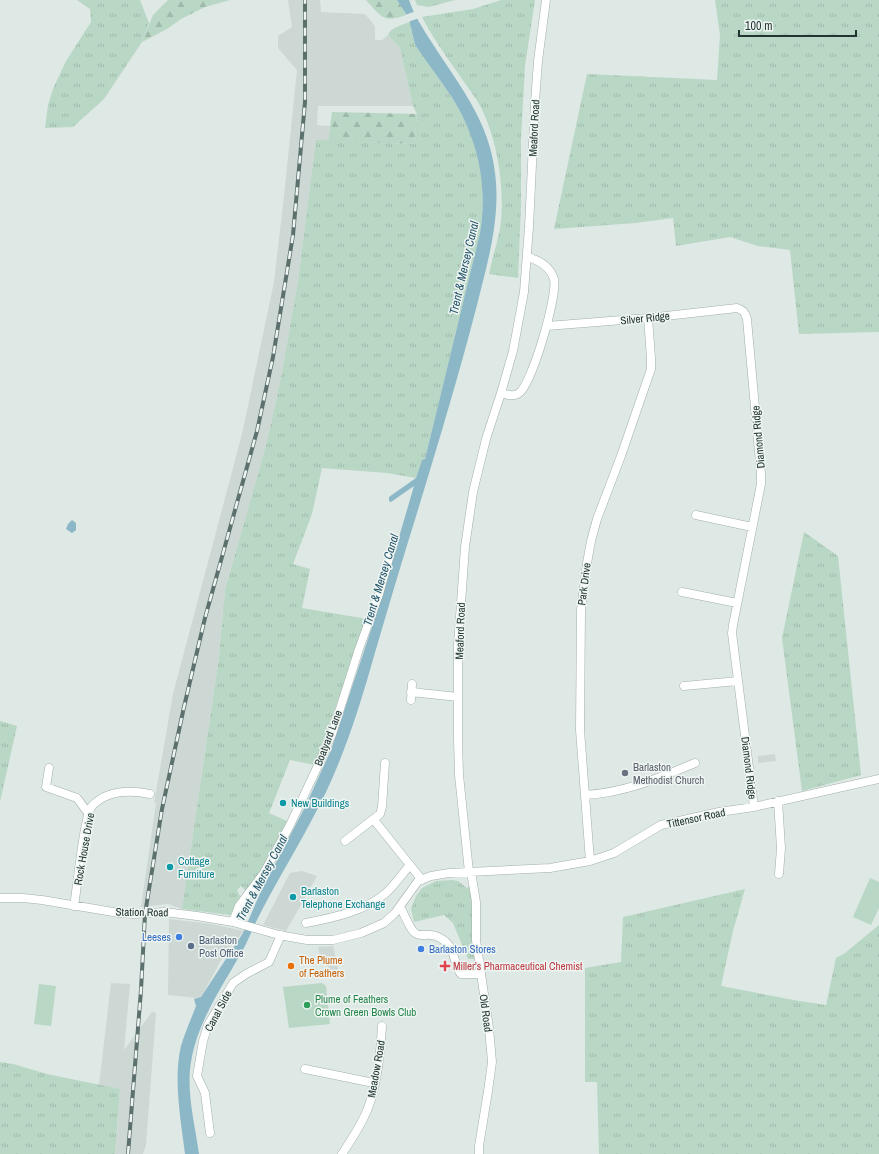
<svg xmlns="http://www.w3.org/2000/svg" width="879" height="1154" viewBox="0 0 879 1154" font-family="'Archivo Narrow',sans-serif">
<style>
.built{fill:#cdd7d4}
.grass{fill:url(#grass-tufts)}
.forest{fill:url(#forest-firs)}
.pitch{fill:#b9d7c5}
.water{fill:#8cb7c7}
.pier{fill:#dee8e4}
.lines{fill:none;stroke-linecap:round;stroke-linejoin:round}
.minor-casing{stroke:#a2afab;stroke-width:9}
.minor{stroke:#fff;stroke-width:8}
.rail-casing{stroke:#5c716e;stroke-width:4}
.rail{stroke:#eef5f2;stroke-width:2.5;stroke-dasharray:8;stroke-linecap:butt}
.worship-dot{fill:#6b7280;stroke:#eef5f2;stroke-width:1.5}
.culture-dot{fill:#0f9aa8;stroke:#eef5f2;stroke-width:1.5}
.shop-dot{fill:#3f7fe0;stroke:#eef5f2;stroke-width:1.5}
.service-dot{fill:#5c6f8a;stroke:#eef5f2;stroke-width:1.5}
.food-dot{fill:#e8710a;stroke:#eef5f2;stroke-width:1.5}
.health-dot{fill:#e0444e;stroke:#eef5f2;stroke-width:1.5}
.leisure-dot{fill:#2e9e5b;stroke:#eef5f2;stroke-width:1.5}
.labels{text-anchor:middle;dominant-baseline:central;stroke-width:3;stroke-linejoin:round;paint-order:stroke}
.street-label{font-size:11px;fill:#223532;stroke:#eef5f2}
.worship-label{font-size:11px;fill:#5b616d;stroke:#eef5f2;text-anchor:start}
.culture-label{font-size:11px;fill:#0d838f;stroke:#eef5f2;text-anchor:start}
.shop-label{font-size:11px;fill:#366cbe;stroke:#eef5f2;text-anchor:end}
.service-label{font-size:11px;fill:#4e5e75;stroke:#eef5f2;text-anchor:start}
.food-label{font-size:11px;fill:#c56008;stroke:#eef5f2;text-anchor:start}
.health-label{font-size:11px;fill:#be3a42;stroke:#eef5f2;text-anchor:start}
.leisure-label{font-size:11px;fill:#27864d;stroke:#eef5f2;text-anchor:start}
.water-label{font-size:12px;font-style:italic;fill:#245569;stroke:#eef5f2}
</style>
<defs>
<pattern id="grass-tufts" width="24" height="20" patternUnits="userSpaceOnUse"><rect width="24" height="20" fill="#b9d7c5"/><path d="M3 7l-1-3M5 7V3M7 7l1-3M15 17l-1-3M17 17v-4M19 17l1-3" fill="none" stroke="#9fb9aa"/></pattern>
<pattern id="forest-firs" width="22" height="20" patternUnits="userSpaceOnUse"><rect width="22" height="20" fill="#b9d7c5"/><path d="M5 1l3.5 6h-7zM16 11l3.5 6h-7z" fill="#9fb9aa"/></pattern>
</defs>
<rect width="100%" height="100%" fill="#dee8e4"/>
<path class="built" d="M288 0H320L321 12 365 14 375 26V40H382L388 35 400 48 413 106H318L317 125 330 126 328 141H316L298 281 282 372 268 438 225 590 219 657 182 909 168 904 141 907 156 803H154L173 694 242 434 274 282 284 196 297 70 278 48V36L292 27Z
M775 754 776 761 758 763V756Z
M302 871 317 876 286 931 263 925 290 873Z
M169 919 211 924 244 931 230 947 220 962 201 997 197 998 168 995Z
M333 946 340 977 338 978 321 959 318 947Z
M111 983 130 984 124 1050 152 1012 156 1013 146 1145 143 1154H115L120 1090 99 1085Z"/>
<path class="grass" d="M77 0H140L149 23 142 42 104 99 73 127 45 128 48 105 53 89 66 61 91 22 90 9Z
M415 0H455L429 7 417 5Z
M501 0H535L525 66 521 138V206L518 278 489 274C492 259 497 244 500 229 506 190 497 132 476 99 458 72 437 46 422 17L473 9Z
M715 0H879V332L799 334 790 250 758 246 730 237 676 246 673 218 635 223 554 229 587 74 717 80 720 35Z
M410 22 413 38 416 46C438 77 463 109 475 145 484 173 484 205 480 233L425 459 422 460 416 478 387 473 322 468 312 514 293 564 310 569 302 608 367 619 315 765 290 760 269 813 289 822 261 874 246 891 241 886 237 890 241 898 230 915 182 909 219 657 225 590 268 438 282 372 298 281 316 140 414 144 417 114 413 106 400 48 388 35C391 27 402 25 410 22Z
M804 532 838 556 861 775 802 791 782 638Z
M0 721 17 726 0 802Z
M452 880 458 881 467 888 469 886 471 893 475 959H468L453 923 444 915 414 922 411 909 416 896 422 888 436 881Z
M745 889 733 931 721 986 799 1001 826 1005 836 958 845 953 879 925V1154H599L597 1082H585V968L621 962 623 917Z
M0 1062 13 1064 47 1074 120 1089 115 1154H0Z"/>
<path class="forest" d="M168 0H230L205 7 181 19 167 29 142 42 153 15Z
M366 0H397L407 15C382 23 383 18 366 0Z
M332 112 417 114 414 144 328 141Z"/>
<path class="pitch" d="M870 878 879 882V908L871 925 853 917Z
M322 983 326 986 330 1024 289 1028 283 987Z
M39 984 56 986 51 1026 34 1024Z"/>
<path class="water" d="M397 0H409C415 18 426 33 436 49 464 92 493 128 496 183 499 224 487 265 477 305 459 375 438 444 417 513 402 561 388 608 374 656 361 702 347 747 327 790 307 832 283 870 262 910 256 921 251 933 246 944 226 982 198 1018 191 1062 186 1092 195 1124 199 1154H185C181 1121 173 1079 181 1046 185 1033 191 1019 196 1006L194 999 201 997 243 933 261 891 305 807 331 750 378 609 414 486 391 502 389 501V497L416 478 422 460 425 459 480 233C488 184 478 138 451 96 440 79 427 63 416 46 412 37 412 28 409 20 406 12 401 7 397 0Z
M72 520 76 523V530L72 533 66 529 68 524Z"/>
<path class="pier" d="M416 11 419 18 408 22 405 15Z"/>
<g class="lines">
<g class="minor-casing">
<path id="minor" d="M547 326 648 318 737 308C743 310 745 312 747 319L761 474V484L733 625 732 633 754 807
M501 393C507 395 514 397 519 393 532 384 558 295 554 279 550 267 539 260 527 257
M696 515 752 527
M682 592 737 603
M684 686 738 681
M411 692 458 697
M411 700 412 684
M49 768 46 787 77 798 88 813
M585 795C624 793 659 778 695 763
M778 801 781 848 779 874
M374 820 422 880
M345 841 380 814 382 807 385 763
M590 861 580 730 581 610 587 563 591 541 597 519 621 456 651 369V358L648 318
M469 872 459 775 458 739V645L465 547 473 492 486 439 501 393 513 351 524 292 529 227 535 102 538 61 546 0
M471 872 476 902V940L489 1028 492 1062 488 1091 479 1146V1154
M0 898H23L42 900 119 913 134 914 164 912 197 916 233 922 279 935 307 940H333L361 933 384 923 395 913 418 881 431 876 449 873 550 868 590 861 614 853 661 825 719 812 754 807 879 779
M74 906C77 890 84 815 92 806 107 790 130 790 150 794
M400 907C404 913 410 930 415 933 420 937 425 934 431 935 436 935 443 939 447 943 456 952 454 967 461 974H480
M233 922 239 906 264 873 290 825 315 772 332 734 359 649 379 594 394 540
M306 923C332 918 366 911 386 893 395 885 402 874 410 865
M305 1069 374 1083
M210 1133 205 1093 197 1076 203 1041 208 1025 233 983 246 974 269 962 281 935
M342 1154C352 1139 362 1124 368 1108 377 1085 381 1050 382 1026"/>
</g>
<use href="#minor" class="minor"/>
<g class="rail-casing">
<path id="rail" d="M128 1154 141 990 145 914 162 809 184 707 205 618 257 431 273 357 293 235 305 102V0"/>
</g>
<use href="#rail" class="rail"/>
</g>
<circle class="worship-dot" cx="625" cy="773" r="4"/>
<g class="culture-dot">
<circle cx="283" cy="803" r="4"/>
<circle cx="170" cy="867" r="4"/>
<circle cx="293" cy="897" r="4"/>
</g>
<g class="shop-dot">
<circle cx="179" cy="937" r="4"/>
<circle cx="421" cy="949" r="4"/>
</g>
<circle class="service-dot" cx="191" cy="946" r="4"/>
<circle class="food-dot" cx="291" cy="966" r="4"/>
<path class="health-dot" d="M443 960h4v4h4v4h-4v4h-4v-4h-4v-4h4z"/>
<circle class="leisure-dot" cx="307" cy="1005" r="4"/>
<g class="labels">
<g class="street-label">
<text transform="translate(534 128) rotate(-87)">Meaford Road</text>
<text transform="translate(645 318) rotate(-6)">Silver Ridge</text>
<text transform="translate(758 437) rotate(-95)">Diamond Ridge</text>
<text transform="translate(584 584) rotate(-83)">Park Drive</text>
<text transform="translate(460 631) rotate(-88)">Meaford Road</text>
<text transform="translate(328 738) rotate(-69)">Boatyard Lane</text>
<text transform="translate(749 768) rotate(83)">Diamond Ridge</text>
<text transform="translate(696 818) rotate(-12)">Tittensor Road</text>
<text transform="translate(84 849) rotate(-80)">Rock House Drive</text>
<text transform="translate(142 912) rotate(1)">Station Road</text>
<text transform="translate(218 1011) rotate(-62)">Canal Side</text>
<text transform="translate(486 1013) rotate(82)">Old Road</text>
<text transform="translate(376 1069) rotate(-80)">Meadow Road</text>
</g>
<g class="worship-label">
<text x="633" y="767">Barlaston<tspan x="633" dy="13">Methodist Church</tspan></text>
</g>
<g class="culture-label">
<text x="291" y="803">New Buildings</text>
<text x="178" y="861">Cottage<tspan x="178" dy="13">Furniture</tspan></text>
<text x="301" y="891">Barlaston<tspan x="301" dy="13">Telephone Exchange</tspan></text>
</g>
<g class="shop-label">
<text x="171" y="937">Leeses</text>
<text x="429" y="949" text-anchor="start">Barlaston Stores</text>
</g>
<g class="service-label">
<text x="199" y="940">Barlaston<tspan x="199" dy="13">Post Office</tspan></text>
</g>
<g class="food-label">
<text x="299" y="960">The Plume<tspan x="299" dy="13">of Feathers</tspan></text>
</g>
<g class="health-label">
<text x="453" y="966">Miller's Pharmaceutical Chemist</text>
</g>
<g class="leisure-label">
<text x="315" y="999">Plume of Feathers<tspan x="315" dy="13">Crown Green Bowls Club</tspan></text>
</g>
<g class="water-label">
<text transform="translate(464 268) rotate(-77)">Trent &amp; Mersey Canal</text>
<text transform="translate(381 580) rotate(-73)">Trent &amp; Mersey Canal</text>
<text transform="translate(262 878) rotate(-62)">Trent &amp; Mersey Canal</text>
</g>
</g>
<path d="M739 30v6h117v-6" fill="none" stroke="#223532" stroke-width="2"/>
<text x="745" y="30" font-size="12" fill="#223532" stroke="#eef5f2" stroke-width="3" paint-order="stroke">100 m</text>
</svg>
